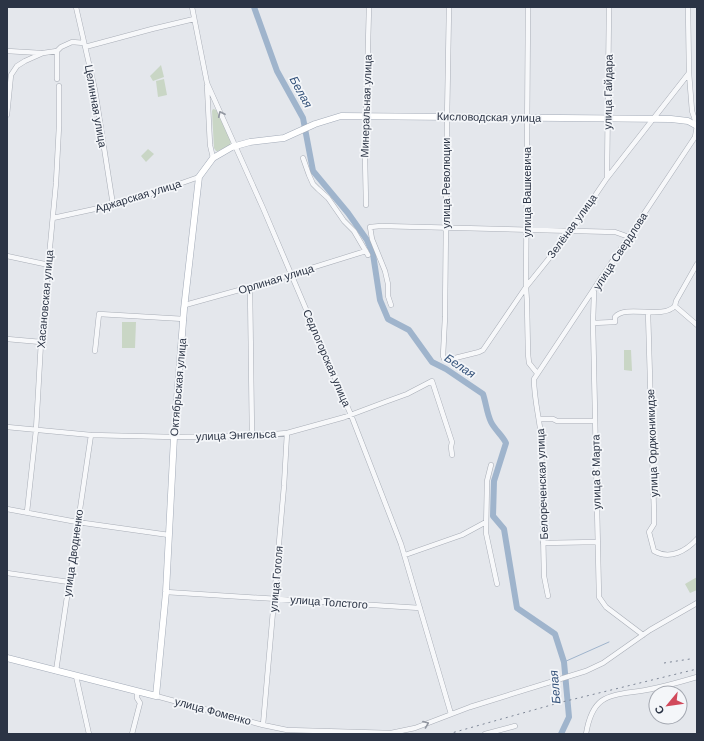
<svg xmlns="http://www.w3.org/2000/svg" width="704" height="741" viewBox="0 0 704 741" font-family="'DM Sans',sans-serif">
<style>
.green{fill:#c9d6c5}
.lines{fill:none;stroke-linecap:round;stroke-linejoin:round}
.stream{stroke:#9fb4cc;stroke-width:1}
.river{stroke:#9fb4cc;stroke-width:6}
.minor-casing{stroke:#a9aeb7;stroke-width:5.5}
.major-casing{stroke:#a3abb8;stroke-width:7}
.minor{stroke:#f7f8fa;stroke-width:4.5}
.major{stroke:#fff;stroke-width:6}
.rail{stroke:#7d8696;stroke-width:1;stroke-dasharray:2 4;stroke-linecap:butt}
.oneway{stroke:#9196a0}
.labels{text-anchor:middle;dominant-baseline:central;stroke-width:3.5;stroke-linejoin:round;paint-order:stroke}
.street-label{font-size:11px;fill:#2b3445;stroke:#f4f6f9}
.water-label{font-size:12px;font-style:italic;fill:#34527a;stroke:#f4f6f9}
</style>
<rect width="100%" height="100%" fill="#e4e7ec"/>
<path class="green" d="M161 65 164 77 153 81 150 76Z
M164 79 167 95 158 97 156 81Z
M213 109 217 110 231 141 230 145 218 151H216L214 148 212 111Z
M148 149 154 154 146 162 141 156Z
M122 322H136L135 348H122Z
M624 350H631L632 371 624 370Z
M697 577V590L690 593 685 584Z"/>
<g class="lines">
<path class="stream" d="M564 662 609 642"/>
<path class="river" d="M254 7 277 71 303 118 313 171 348 213 367 240 373 254 380 300 388 319 409 330 432 362 446 369 483 394C486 403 487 414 491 422 495 430 502 435 506 443L494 481 493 516 504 529 517 608 555 634 564 662 569 717 561 734"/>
<g class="minor-casing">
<path id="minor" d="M76 7 95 90 113 205
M192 7 207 83 263 208 351 415 401 544 451 714
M449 7 447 121 445 317 443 356 444 359 447 360 479 352 483 350 526 287 571 231 607 178 689 73
M528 7 526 287 527 303 528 354 529 363 537 373
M688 7 689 73 692 111 697 126
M85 47 152 29 194 19
M7 51 41 53
M57 79V51
M207 86 210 145 213 158
M7 115 11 75 17 66 25 61 43 53 57 51 61 47 72 42 84 43
M303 158 309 175 313 184 318 189 328 198 344 221 354 231 368 255
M607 178 609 7
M366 205 365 156 369 7
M53 218 113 205 142 197 199 177
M7 256 49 265
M250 287 252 436
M594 292 593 323 599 597 606 607 643 635
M185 305 250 287 366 251
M391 305 388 296V284L385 271 372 239 370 227 381 226 615 232 629 237
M675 306 676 301 697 264
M648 312 654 513V524L649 532 654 551C670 560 686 551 697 539
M593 323 615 322V317C626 304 662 320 675 306L697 325
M7 339 41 342
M95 351 99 314 184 319
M540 419H553L557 421H595
M7 427 91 435 174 437 252 436 287 433 345 417 385 402 407 394 432 381 452 442 451 447 452 455
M491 465 487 481 486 533 497 584
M7 509 77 522 169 535
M27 512 36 430 41 342 56 183 59 126V86
M543 543 597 542
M405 555 462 535 486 522
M7 573 69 582
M166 592 420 608
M548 596 544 576 541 436C539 416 534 399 534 379L695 137 697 126
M56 671 91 435
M76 676 89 734
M156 696 263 725 287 730 391 733 415 728 470 707 586 671 603 663 650 630 697 603
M263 725 284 486 287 433
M132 734 140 703 137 698V692
M485 734 515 726
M586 734C593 692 611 696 646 690 663 687 680 682 697 677"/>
</g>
<g class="major-casing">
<path id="major" d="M7 658 156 696 166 592 174 437 184 309 199 177 213 158 232 147 250 142 284 138 315 124 341 116 671 119 688 121 697 126"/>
</g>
<use href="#minor" class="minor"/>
<use href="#major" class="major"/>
<path class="rail" d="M664 663 690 659
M448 734 562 702 697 669"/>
</g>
<defs><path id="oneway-chevron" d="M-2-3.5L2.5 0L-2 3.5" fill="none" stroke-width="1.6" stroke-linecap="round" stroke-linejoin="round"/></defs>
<g class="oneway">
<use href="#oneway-chevron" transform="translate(221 114) rotate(-115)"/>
<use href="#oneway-chevron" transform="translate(426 724) rotate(-21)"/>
</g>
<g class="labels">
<g class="street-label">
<text transform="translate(608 92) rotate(-89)">улица Гайдара</text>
<text transform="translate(96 106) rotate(80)">Целинная улица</text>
<text transform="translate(366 106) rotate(-88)">Минеральная улица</text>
<text transform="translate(489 117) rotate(1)">Кисловодская улица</text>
<text transform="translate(446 183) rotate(-90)">улица Революции</text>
<text transform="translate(527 192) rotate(-90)">улица Вашкевича</text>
<text transform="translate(138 196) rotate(-17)">Аджарская улица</text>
<text transform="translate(572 226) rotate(-54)">Зелёная улица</text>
<text transform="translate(620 251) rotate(-57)">улица Свердлова</text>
<text transform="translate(276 279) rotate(-17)">Орлиная улица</text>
<text transform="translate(45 299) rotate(-85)">Хасановская улица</text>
<text transform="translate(327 358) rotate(67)">Седлогорская улица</text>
<text transform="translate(178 387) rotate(-85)">Октябрьская улица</text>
<text transform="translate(236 435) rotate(-2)">улица Энгельса</text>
<text transform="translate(652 443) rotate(-92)">улица Орджоникидзе</text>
<text transform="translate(596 472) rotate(-91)">улица 8 Марта</text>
<text transform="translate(542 484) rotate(-92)">Белореченская улица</text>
<text transform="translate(73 553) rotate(-82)">улица Дводненко</text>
<text transform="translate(276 579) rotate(-85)">улица Гоголя</text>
<text transform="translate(329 602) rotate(4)">улица Толстого</text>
<text transform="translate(213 711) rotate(15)">улица Фоменко</text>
</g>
<g class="water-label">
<text transform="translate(301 92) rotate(61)">Белая</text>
<text transform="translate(460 366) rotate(33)">Белая</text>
<text transform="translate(555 687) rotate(-95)">Белая</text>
</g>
</g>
<rect width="704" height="741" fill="none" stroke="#2b3445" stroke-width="16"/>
<g transform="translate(668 705) rotate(241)"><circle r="19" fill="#f4f6f9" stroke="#a4a8b1"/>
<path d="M0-3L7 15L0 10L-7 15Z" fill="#d1495b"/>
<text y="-6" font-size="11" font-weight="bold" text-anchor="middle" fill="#2b3445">С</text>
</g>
</svg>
